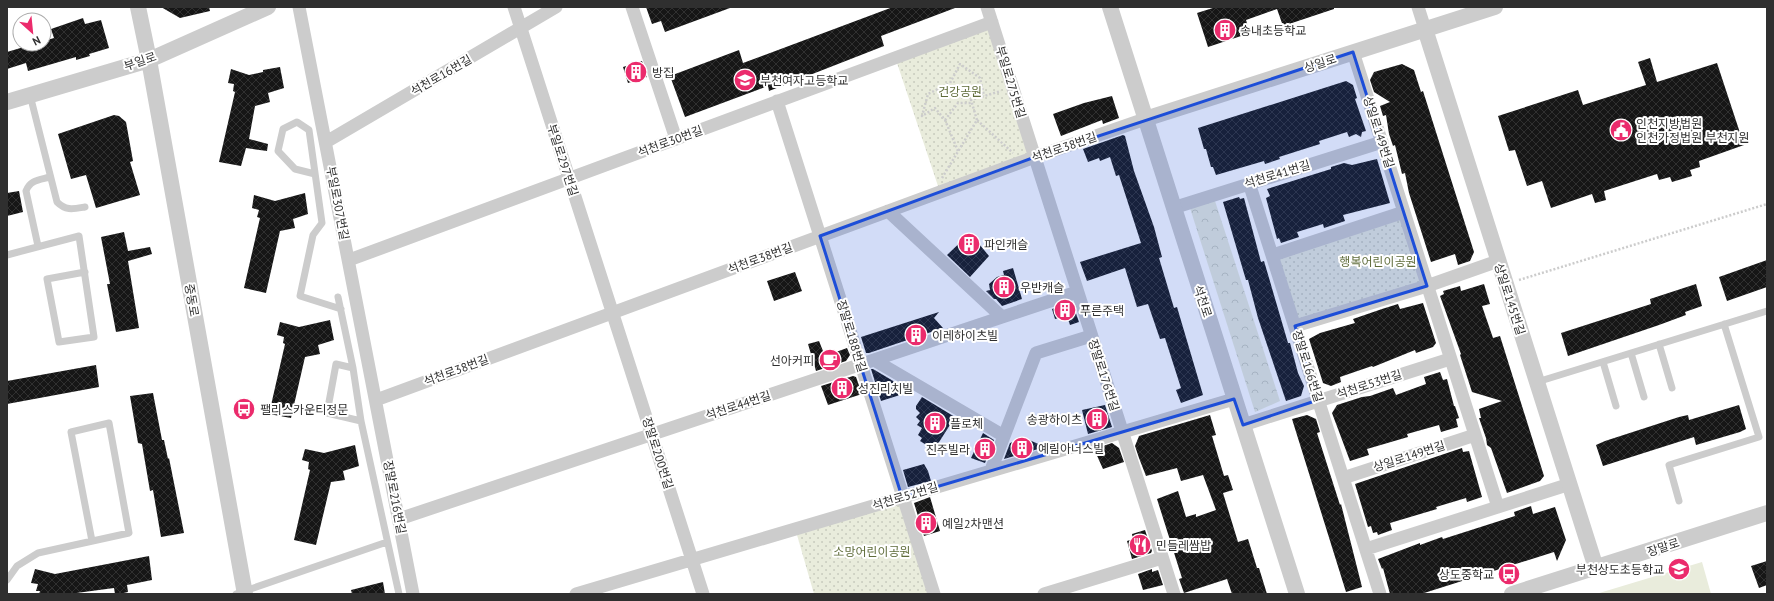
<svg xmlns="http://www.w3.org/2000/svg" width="1774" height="601" viewBox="0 0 1774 601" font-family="'PT Sans','Noto Sans KR',sans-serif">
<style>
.grass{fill:url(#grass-dots)}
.forest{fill:url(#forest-crowns)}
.garden{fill:#e9ecdc}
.building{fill:url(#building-cross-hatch)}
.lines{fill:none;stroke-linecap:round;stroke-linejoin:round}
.path{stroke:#ccc;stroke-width:2.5;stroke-dasharray:2 2;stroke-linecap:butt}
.service{stroke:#ccc;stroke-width:7}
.minor{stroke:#ccc;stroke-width:13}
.tertiary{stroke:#ccc;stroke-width:16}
.marked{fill:#1d4ed8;fill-opacity:0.2;stroke:#1d4ed8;stroke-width:3;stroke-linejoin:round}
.labels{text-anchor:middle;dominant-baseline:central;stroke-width:4;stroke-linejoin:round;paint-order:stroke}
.poi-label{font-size:12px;fill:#2f2f2f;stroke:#fff;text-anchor:start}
.street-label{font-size:12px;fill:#2f2f2f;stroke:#fff}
.park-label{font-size:12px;fill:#5f6c3a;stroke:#fff}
</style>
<defs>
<pattern id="grass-dots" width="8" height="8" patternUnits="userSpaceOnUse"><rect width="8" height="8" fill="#e9ecdc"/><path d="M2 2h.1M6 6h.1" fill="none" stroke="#c8cbbd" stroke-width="1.8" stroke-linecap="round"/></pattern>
<pattern id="forest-crowns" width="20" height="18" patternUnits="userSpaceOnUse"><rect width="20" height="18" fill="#e9ecdc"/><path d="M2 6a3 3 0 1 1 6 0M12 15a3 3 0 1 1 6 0" fill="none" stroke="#c8cbbd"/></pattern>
<pattern id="building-cross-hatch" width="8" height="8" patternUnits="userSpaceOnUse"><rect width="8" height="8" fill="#161616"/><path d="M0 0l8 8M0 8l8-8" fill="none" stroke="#303030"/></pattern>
</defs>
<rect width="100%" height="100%" fill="#fff"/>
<path class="grass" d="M992 22 1035 157 940 192 895 57Z
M1404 212 1427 286 1295 326 1273 255Z
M902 497 934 594H814L795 528Z"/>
<path class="forest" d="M1215 201 1280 401 1255 412 1190 208Z"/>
<path class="garden" d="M1702 562 1711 594H1596Z"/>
<path class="building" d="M161 7H209L210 11 180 18Z
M646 7H730V8L665 32 661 21 652 24Z
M893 7 955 8 881 36 884 46 769 91 768 86 685 117 670 76 739 50 743 63Z
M1216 7H1334V9L1283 26 1277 9 1246 20 1250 33 1208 47 1197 13Z
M83 18 85 24 101 20 109 48 89 54 90 56 76 60V57L28 71 26 63 7 69V52L34 44H44V41L54 38 51 29Z
M1650 58 1657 82 1717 63 1744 145 1699 161 1700 167 1690 170 1692 176 1672 182 1670 177 1659 180 1657 174 1604 191 1606 200 1595 203 1592 194 1551 208 1542 181 1527 186 1515 150 1509 151 1498 116 1578 90 1583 105 1646 85 1638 62Z
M642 61 647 77 628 83 623 67Z
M1402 64 1414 70 1421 92 1423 91 1474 252 1470 261 1458 265 1455 254 1431 262 1409 193 1405 173 1402 174 1395 145 1393 146 1389 134 1386 115 1383 116 1380 106 1390 102 1374 92 1370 80 1374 72Z
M280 67 284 88 268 93 270 102 255 106 249 139 268 144 267 151 246 148 241 166 219 162 235 92 233 91 234 84 228 83 231 69 249 75 263 72V70Z
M1346 81 1353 85 1357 98 1355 99 1366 131 1362 132 1361 137 1356 134 1349 137 1347 132 1319 141 1320 144 1279 157 1280 159 1265 164 1264 161 1216 175 1213 167H1211L1206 149H1204L1198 128Z
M1112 96 1119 118 1103 124 1102 120 1061 136 1053 114 1084 103Z
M114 115 119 116 126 122 133 161 130 162 140 195 96 208 86 175 71 179 58 134Z
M1123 135 1125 136 1134 171 1154 227 1162 257 1159 258 1174 308 1177 307 1203 395 1181 403 1176 390 1181 388 1165 338 1160 339 1148 304 1137 307 1125 268 1087 281 1080 262 1141 243 1119 175 1116 176 1110 157 1100 161 1099 158 1088 162 1083 149Z
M1377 159 1390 203 1343 215 1345 221 1324 228 1323 224 1297 232 1299 237 1281 243 1279 238 1277 239 1266 198 1270 196 1267 189 1331 169V167L1344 163 1352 165Z
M19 191 23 212 7 216V193Z
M305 193 308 214 293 219 295 228 280 231 266 293 244 288 260 218 257 217 259 210 252 208 254 195 275 201Z
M1239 197 1240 199 1244 198 1261 262 1264 261 1288 343H1290L1298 373 1304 386 1301 396 1286 401 1258 318 1248 280H1246L1223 202Z
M124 232 128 251 150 247 152 254 128 261 139 328 116 332 107 284H110L101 237Z
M970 233 989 256 970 277 947 255Z
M1767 260V287L1727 301 1719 277Z
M1013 268 1022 299 1002 306 996 299H994L986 291 990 290 989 284 997 277 1004 275 1003 271Z
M795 272 802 291 774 301 767 281Z
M1484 284 1490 304 1482 306 1493 338 1500 336 1544 476 1540 481 1507 493 1491 448 1487 445 1486 438 1479 418H1481L1479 409 1502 401 1472 392 1460 355 1461 354 1440 296 1444 294 1443 291 1460 286 1461 291Z
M1696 284 1702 306 1685 312 1686 315 1659 325 1568 356 1561 333 1651 304 1650 299Z
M1072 302 1079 322 1070 325 1067 316 1055 319 1052 309Z
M1423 303 1436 343 1433 347 1416 353 1415 350 1373 367 1372 366 1340 377 1341 382 1331 386 1323 383 1309 339 1320 333 1355 323 1353 319 1382 309 1398 304 1400 309Z
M939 312 934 318 943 328 869 353H866L861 337Z
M330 320 334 340 318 345 320 354 305 357 291 418 269 414 285 344 283 343 284 337 277 335 280 322 299 327Z
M819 341 825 356 847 348 850 355 846 361 816 371 808 344Z
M96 365 99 387 7 404V381Z
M871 369H873L900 385V395L881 401Z
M1440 372 1443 380 1447 379 1454 406H1455L1459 418 1456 419 1458 427 1441 432 1439 425 1407 434 1408 437 1367 449 1369 455 1350 461 1332 413 1337 405 1362 397 1370 396 1393 388 1396 395 1426 384 1424 377Z
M853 376 856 377 862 394 828 405 821 386Z
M153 393 162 440H164L168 459 169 458 184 533 161 537 153 490 150 491 142 444 138 443 130 396Z
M922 397 955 417 934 450 920 441 922 438 918 435 922 428 917 425 920 421 916 417 920 413 916 409V406Z
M1105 405 1112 427 1088 434 1082 410Z
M1739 405 1746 429 1740 432 1696 445 1694 437 1603 466 1596 445 1605 441 1679 417 1688 415 1689 420Z
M1210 415 1216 435 1212 436 1224 476 1228 475 1233 490 1223 493 1238 542 1248 539 1257 568H1259L1267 594H1232L1227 579 1184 593 1179 579 1182 578 1157 499 1178 491 1186 517 1196 514V517L1216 510 1203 475 1181 481 1177 468 1146 476 1139 458 1135 446 1139 436Z
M1307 415 1316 419 1320 432 1317 433 1340 505 1341 504 1362 587 1346 592 1292 419Z
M983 433 994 440 985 463 971 458Z
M1025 438 1045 447 1004 459 1010 443Z
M1112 443 1119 448 1124 462 1103 469 1094 449Z
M355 445 359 466 343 471 345 480 331 482 316 545 294 540 310 470 308 469 309 462 302 460 305 449 324 453Z
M1462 448 1463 452 1469 451 1482 497 1467 502 1466 498 1436 507 1437 509 1390 523 1392 530 1378 535 1377 532 1373 533 1371 526 1368 527 1355 484Z
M924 464 928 471 931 481 908 487 903 470Z
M930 497 940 531 924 536 914 503Z
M1531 506 1533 514 1555 507 1566 540 1557 561 1554 552 1421 594H1390L1383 568 1382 569 1378 559 1420 543V545L1442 537 1443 539 1515 516 1514 512Z
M1145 530 1152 551 1151 553 1132 559 1127 541 1133 539 1132 534Z
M149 556 152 580 127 585 128 592 119 594H115L114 588 69 594H39L40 591H36L38 584 31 583 35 569 55 574Z
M1767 561V585L1759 588 1751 566Z
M1152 569V572L1158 570 1163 585 1143 590 1138 574Z
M383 582 385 594H352L351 590Z"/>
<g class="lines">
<path class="path" d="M945 120 958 103H972
M977 120 971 100 1001 91
M958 151 945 120 935 108 922 116 928 94 950 83 960 64 980 78 984 96
M942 178 977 120 1013 153
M1519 280 1767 204"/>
<path class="service" d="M30 95 57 202C66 211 73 209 85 207
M315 174 295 169 278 151 283 129 297 122 309 130 322 223 313 235 300 296 341 309
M38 246 26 191C30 180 39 180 50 177
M7 255 79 236 94 337 59 342 47 279 85 272
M338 297 353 368
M1659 344 1672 388
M1631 353 1644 397
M1603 362 1616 406
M1537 382 1767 311
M361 421 327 413 336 364 353 368 361 421 399 594
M1679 501 1669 465 1759 437 1724 324
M7 580 17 566 38 553 129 533 109 423 71 432 92 541
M236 594 387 542"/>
<path class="minor" d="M299 7 413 594
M514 7 703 594
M632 7 676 139
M987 7 1174 594
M1418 7 1425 29
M1353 52 1498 507
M777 101 934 594
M326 142 556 7
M1249 183 1380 594
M1173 208 1382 142
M888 211 1002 317
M1273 255 1404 212
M349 260 992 22
M1295 326 1427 286 1498 261
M874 360 1004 436
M376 400 1035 157 1145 119
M1243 425 1450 359
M991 470 1036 353 1091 336
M1343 478 1475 435
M399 519 1077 292
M1366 549 1570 484
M576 594 1234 399
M1044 594 1162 558"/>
<path class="tertiary" d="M138 7 149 60 245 594
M1110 7 1297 594
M1425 29 1596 568
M7 102 149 60 268 7
M1145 119 1495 7
M1512 594 1767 513"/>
</g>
<path class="marked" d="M1353 52 1427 286 1295 326 1318 400 1243 425 1234 399 902 497 820 236 1035 157Z"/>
<defs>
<g id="building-disc" transform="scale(1.15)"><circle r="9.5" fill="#eb2b6c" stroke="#fff"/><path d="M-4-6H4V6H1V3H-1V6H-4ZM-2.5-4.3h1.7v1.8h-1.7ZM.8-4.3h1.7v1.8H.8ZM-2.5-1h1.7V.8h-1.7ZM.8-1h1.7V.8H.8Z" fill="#fff"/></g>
<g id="school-disc" transform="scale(1.15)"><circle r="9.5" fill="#eb2b6c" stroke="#fff"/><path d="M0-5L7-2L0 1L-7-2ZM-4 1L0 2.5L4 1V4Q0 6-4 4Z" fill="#fff"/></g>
<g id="civic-disc" transform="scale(1.15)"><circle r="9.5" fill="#eb2b6c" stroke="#fff"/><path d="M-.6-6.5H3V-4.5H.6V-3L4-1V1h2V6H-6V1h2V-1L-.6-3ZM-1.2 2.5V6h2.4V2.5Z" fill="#fff"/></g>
<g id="cafe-disc" transform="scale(1.15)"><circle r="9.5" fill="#eb2b6c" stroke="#fff"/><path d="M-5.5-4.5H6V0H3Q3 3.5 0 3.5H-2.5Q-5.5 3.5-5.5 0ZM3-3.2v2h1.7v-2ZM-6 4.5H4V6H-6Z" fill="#fff"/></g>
<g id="bus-disc" transform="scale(1.15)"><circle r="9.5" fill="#eb2b6c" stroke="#fff"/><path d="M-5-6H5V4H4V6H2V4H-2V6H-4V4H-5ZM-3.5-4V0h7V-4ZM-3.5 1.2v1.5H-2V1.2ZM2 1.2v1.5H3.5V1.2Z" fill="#fff"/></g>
<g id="restaurant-disc" transform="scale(1.15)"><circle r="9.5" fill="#eb2b6c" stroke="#fff"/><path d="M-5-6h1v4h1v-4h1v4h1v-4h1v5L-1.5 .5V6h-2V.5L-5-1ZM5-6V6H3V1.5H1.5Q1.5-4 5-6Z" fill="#fff"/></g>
</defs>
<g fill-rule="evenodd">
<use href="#building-disc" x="1225" y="30"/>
<use href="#building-disc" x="636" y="72"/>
<use href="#school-disc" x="745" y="80"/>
<use href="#civic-disc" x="1621" y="130"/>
<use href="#building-disc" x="969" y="244"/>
<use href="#building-disc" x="1004" y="287"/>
<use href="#building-disc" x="1065" y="310"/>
<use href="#building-disc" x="916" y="335"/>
<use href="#cafe-disc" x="830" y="360"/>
<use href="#building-disc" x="842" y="388"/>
<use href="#bus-disc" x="244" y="409"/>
<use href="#building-disc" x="1097" y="419"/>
<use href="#building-disc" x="935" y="423"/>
<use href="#building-disc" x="1022" y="448"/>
<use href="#building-disc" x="985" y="449"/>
<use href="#building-disc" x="926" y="523"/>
<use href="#restaurant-disc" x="1140" y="545"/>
<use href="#school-disc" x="1679" y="569"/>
<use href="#bus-disc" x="1509" y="574"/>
</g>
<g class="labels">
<g class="poi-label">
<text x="1240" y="30">송내초등학교</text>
<text x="652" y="72">방집</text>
<text x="760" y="80">부천여자고등학교</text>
<text x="1636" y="123">인천지방법원<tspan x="1636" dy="14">인천가정법원 부천지원</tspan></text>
<text x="984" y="244">파인캐슬</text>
<text x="1020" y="287">우반캐슬</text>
<text x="1080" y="310">푸른주택</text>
<text x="932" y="335">이레하이츠빌</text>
<text x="814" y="360" text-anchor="end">선아커피</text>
<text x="858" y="388">성진리치빌</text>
<text x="260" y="409">팰리스카운티정문</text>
<text x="1082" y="419" text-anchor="end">송광하이츠</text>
<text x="950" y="423">플로체</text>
<text x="1038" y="448">예림아너스빌</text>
<text x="970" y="449" text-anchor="end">진주빌라</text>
<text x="942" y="523">예일2차맨션</text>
<text x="1156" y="545">민들레쌈밥</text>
<text x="1664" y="569" text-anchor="end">부천상도초등학교</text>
<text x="1494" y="574" text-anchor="end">상도중학교</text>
</g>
<g class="street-label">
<text transform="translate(140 61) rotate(-19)">부일로</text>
<text transform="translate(1320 63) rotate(-18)">상일로</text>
<text transform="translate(441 75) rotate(-30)">석천로16번길</text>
<text transform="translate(1011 82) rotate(73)">부일로275번길</text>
<text transform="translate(1379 132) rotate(72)">상일로149번길</text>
<text transform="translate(670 141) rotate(-20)">석천로30번길</text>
<text transform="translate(1064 147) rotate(-19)">석천로38번길</text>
<text transform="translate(563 160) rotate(72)">부일로297번길</text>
<text transform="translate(1277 174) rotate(-17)">석천로41번길</text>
<text transform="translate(338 203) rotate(79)">부일로307번길</text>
<text transform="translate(760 258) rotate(-20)">석천로38번길</text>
<text transform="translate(1510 299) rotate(72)">상일로145번길</text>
<text transform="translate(192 300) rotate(80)">중동로</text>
<text transform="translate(1203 301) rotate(72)">석천로</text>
<text transform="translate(852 336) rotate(73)">장말로188번길</text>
<text transform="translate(1308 366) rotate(72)">장말로166번길</text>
<text transform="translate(456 370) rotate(-20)">석천로38번길</text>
<text transform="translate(1104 375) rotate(72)">장말로176번길</text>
<text transform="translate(1369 384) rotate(-18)">석천로53번길</text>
<text transform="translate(738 405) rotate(-18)">석천로44번길</text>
<text transform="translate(658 453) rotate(72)">장말로200번길</text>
<text transform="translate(1409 456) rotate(-18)">상일로149번길</text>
<text transform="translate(905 496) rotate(-17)">석천로52번길</text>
<text transform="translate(395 497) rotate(79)">장말로216번길</text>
<text transform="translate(1663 547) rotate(-18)">장말로</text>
</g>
<g class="park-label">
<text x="960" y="91">건강공원</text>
<text x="1378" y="261">행복어린이공원</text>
<text x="872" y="551">소망어린이공원</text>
</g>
</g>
<rect width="1774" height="601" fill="none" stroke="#2f2f2f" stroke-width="16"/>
<g transform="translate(32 32) rotate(153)"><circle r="19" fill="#ffffff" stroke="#acacac"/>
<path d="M0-3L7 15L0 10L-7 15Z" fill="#eb2b6c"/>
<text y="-6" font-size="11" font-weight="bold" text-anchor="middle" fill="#2f2f2f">N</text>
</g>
</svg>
